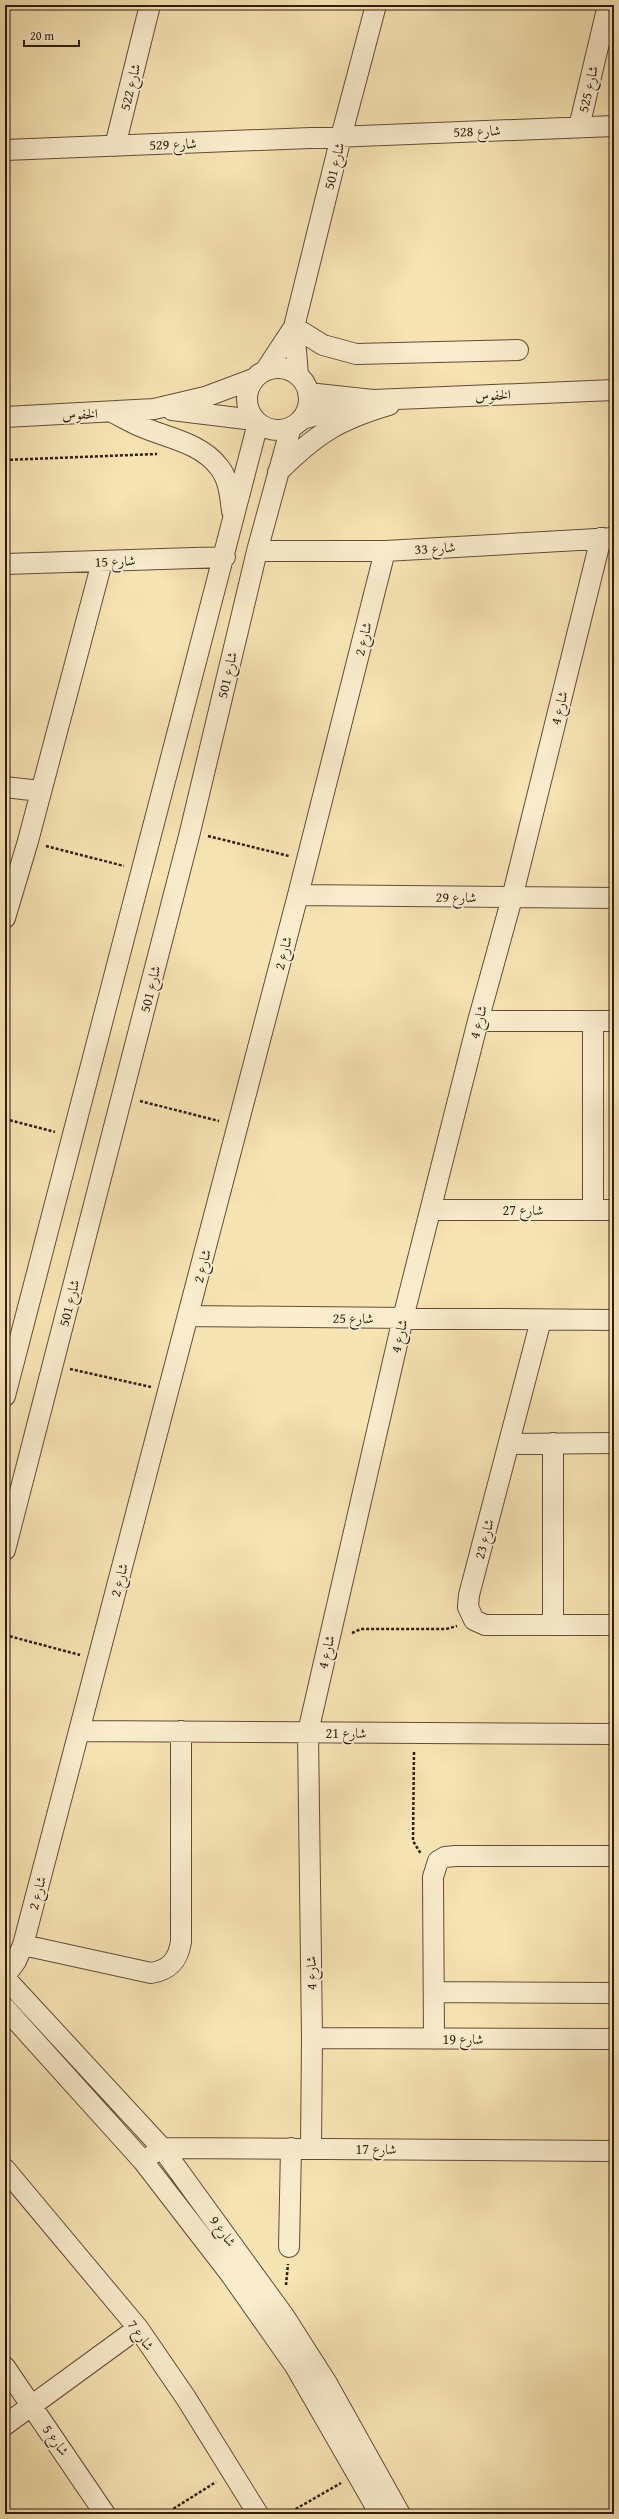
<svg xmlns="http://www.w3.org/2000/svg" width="619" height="2519" viewBox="0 0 619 2519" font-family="'Gentium Book Plus',Amiri,serif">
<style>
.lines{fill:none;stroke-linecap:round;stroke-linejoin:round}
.minor-casing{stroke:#624d38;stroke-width:22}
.path{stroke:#311b0f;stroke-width:2.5;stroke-dasharray:3 2;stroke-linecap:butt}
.minor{stroke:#faedce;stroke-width:20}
.labels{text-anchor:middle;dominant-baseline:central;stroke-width:3.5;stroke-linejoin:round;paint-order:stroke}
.street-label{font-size:14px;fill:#311b0f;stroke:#faedce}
</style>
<rect width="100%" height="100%" fill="#f7e4b3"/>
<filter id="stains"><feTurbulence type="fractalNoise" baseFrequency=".005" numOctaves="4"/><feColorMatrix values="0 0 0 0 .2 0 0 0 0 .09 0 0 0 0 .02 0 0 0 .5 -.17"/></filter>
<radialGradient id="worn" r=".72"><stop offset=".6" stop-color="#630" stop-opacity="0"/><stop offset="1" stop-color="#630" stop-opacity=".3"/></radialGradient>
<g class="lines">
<g class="minor-casing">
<path id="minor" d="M579 127 608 5
M115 146 150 5
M5 150 614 126
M294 327 323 345 356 354 518 350
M247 399a31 31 0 1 1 62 0a31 31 0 1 1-62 0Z
M265 371 294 327
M298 375 294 327 341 137 376 5
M308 393 373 400 614 390
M172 410 254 420
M112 412C122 417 132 423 142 427 168 438 201 443 219 467 229 479 230 496 232 511
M5 417 154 409 205 397 253 379
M302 419 359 403
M278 472C316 434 338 420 389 405
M257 551H385L614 538
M5 564 225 557
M5 787 40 791
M298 895 614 898
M5 918 28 841 102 562
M478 1021H614
M593 1021V1210
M432 1210H614
M189 1316 614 1320
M541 1320 469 1595 468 1607 474 1620 485 1625H614
M5 1396 258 423
M553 1443V1624
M509 1444 614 1443
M5 1550 190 832 257 551 291 427
M79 1731 614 1734
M23 1945 151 1973C170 1970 178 1960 181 1942V1731
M5 1976 16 1961 23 1945 298 895 385 551
M5 1978 162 2148 284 2316 328 2385 400 2514
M434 1992 614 1993
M5 2008 143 2161 231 2275 295 2366 380 2514
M312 2038 614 2039
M434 2039 433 1877 438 1861 445 1857 455 1856H614
M311 2148 312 2038 308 1732 403 1318 478 1021 512 898 601 538
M154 2153 162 2148 614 2151
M5 2169 138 2328 186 2398 258 2514
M289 2247 291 2148
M5 2367 105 2514
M5 2425 138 2328"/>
</g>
<path class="path" d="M5 460 157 454
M208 836 289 856
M46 846 124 866
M140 1101 219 1121
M5 1119 55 1132
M70 1369 151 1387
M352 1633 361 1629H446L457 1626
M5 1635 80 1655
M414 1752 413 1841 421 1854
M286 2285 288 2264
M165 2514 216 2482
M287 2514 341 2483"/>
<use href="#minor" class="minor"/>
</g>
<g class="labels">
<g class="street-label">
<text transform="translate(130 87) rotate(-76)">شارع 522</text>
<text transform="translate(588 89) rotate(-77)">شارع 525</text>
<text transform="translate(477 131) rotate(-2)">شارع 528</text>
<text transform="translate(173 144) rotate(-2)">شارع 529</text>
<text transform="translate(334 166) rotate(-76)">شارع 501</text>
<text transform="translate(493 395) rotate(-2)">الخفوس</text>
<text transform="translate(80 414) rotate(-2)">الخفوس</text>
<text transform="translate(435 548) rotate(-3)">شارع 33</text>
<text transform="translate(115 561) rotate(-2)">شارع 15</text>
<text transform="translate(363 639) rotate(-76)">شارع 2</text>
<text transform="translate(227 675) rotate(-77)">شارع 501</text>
<text transform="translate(559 708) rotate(-76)">شارع 4</text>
<text transform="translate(456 897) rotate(1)">شارع 29</text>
<text transform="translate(283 953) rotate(-75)">شارع 2</text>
<text transform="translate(150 989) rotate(-76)">شارع 501</text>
<text transform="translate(478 1022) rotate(-75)">شارع 4</text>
<text x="523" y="1210">شارع 27</text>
<text transform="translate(202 1266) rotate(-75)">شارع 2</text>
<text transform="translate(69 1303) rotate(-76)">شارع 501</text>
<text transform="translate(353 1318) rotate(1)">شارع 25</text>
<text transform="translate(399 1336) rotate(-77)">شارع 4</text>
<text transform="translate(484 1539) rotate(-75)">شارع 23</text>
<text transform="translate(119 1580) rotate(-75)">شارع 2</text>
<text transform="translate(326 1652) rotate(-77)">شارع 4</text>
<text x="346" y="1733">شارع 21</text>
<text transform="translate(37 1893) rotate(-75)">شارع 2</text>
<text transform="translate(311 1973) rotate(-91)">شارع 4</text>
<text x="463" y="2039">شارع 19</text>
<text x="376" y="2149">شارع 17</text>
<text transform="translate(223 2231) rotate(54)">شارع 9</text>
<text transform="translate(141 2335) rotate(54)">شارع 7</text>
<text transform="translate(56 2440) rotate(55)">شارع 5</text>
</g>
</g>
<rect width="619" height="2519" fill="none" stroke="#f7e4b3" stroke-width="20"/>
<rect x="6" y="6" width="607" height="2507" fill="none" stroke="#311b0f" stroke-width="2"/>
<rect x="10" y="10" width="599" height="2499" fill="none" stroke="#311b0f"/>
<path d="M24 40v6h55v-6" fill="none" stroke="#311b0f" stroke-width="2"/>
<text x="30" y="40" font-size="12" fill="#311b0f" stroke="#faedce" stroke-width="3" paint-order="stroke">20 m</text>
<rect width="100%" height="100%" filter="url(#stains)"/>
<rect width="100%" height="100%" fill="url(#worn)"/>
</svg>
